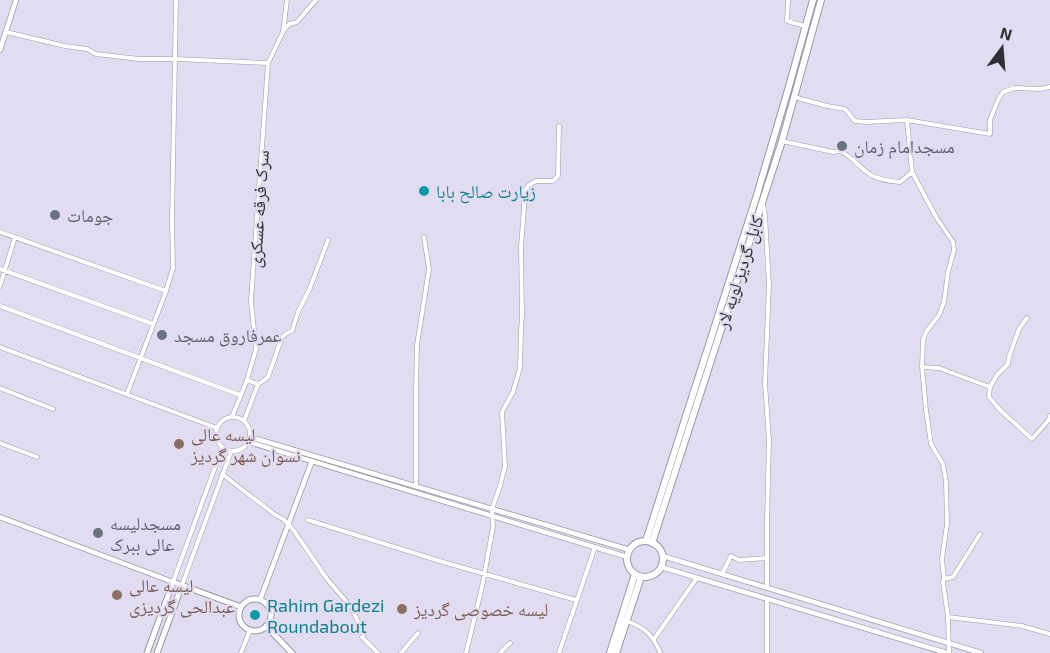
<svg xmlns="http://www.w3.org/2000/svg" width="1050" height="653" viewBox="0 0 1050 653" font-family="'Exo 2','Noto Naskh Arabic',sans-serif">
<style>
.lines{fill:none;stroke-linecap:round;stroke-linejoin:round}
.minor-casing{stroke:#9c96a8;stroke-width:5}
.tertiary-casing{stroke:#9c96a8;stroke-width:6}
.secondary-casing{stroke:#9c96a8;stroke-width:7}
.trunk-casing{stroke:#9c96a8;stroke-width:8}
.minor{stroke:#fff;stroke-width:4}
.tertiary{stroke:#fff;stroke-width:4.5}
.secondary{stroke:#fff;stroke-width:5}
.trunk{stroke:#fff;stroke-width:6}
.worship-dot{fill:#6b7280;stroke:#e2dcf0;stroke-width:2}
.culture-dot{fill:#0f9aa8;stroke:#e2dcf0;stroke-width:2}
.education-dot{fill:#8d6e63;stroke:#e2dcf0;stroke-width:2}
.labels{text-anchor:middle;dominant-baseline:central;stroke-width:4.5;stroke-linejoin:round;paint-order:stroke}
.worship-label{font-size:18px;fill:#5b616d;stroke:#e2dcf0;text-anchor:start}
.culture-label{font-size:18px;fill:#0d838f;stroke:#e2dcf0;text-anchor:start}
.street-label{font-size:18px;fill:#312f36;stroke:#e2dcf0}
.education-label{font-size:18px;fill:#785e54;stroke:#e2dcf0;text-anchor:start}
</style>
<rect width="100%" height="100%" fill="#e2dcf0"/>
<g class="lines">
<g class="minor-casing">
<path id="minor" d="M788 0 787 21 805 26
M284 30 289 24 297 22 316 0
M6 32 65 46 87 49 96 54 139 59H175L268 63
M794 97 827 106 845 109 855 121 866 122 907 120 990 134V120L998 100 1003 92 1014 88 1040 89 1050 87
M907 120 912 172 936 217 953 242 954 250 948 272 944 302 939 315 926 332 923 341 922 367 926 410 931 444 943 464 946 481 947 524 942 559 944 579
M782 141 833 152 840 151C853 157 860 168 871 175 879 180 890 181 900 182L912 172
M763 205 765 215 769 285 765 383 769 440 767 522V588
M0 232 166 291
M0 269 153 324
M0 286 15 237
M0 306 240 395
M1027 318 1019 329 1009 357 1008 364 997 375 990 387 989 397 1000 410 1032 439 1048 421 1050 416
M0 347 217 428
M922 367 939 368 990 387
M258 384 263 381 268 377 282 337 287 333 292 331 298 312 310 288 328 240
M0 388 53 409
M127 394 166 291 173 268 172 221 176 0
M216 434a17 17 0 1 1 34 0a17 17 0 1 1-34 0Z
M232 417 247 380 256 349 251 301 268 63 283 32 287 0
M244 421 258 384 247 380
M0 443 37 457
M222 474 274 514 283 519 292 528 327 579 351 607 364 634 362 637 378 653
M416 486V390L417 345 429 269 424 237
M308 520 443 562 576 600
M722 574 731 556 739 560 767 558
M173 582 222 448
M182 585 231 452
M948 617 1022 626 1050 634
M627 621C645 628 652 634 660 652
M654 639 697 578
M241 653 250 630
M401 653 418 633
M466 653 482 587 493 527 492 509 500 486 505 466 502 412 513 392 520 368 521 331 522 315 521 246 524 209V192L529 185 536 181H553L558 176 559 126
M500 653 510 643
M559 653 595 547
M767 653V599
M949 653 948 617 943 582 944 579 953 577 980 534"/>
</g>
<g class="tertiary-casing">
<path id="tertiary" d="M0 50 16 0
M250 437 630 550
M249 442 627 557
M0 517 173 582
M663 556 981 653
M661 567 947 653
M260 600 312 461"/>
</g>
<g class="secondary-casing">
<path id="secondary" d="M239 615a16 16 0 1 1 32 0a16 16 0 1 1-32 0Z
M266 626 292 653
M147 653 173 582 241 607
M157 653 182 585"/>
</g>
<g class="trunk-casing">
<path id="trunk" d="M646 541 756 198 788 90 813 0
M627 559a18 18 0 1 1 36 0a18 18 0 1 1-36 0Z
M652 543 782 141 821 0
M610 653 635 574
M616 653 641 577"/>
</g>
<use href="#minor" class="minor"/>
<use href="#tertiary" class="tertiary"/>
<use href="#secondary" class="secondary"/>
<use href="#trunk" class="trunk"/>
</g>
<g class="worship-dot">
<circle cx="842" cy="146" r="6"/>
<circle cx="55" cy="215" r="6"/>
<circle cx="162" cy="335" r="6"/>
<circle cx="98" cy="533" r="6"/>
</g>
<g class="culture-dot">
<circle cx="424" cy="191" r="6"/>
<circle cx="255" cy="615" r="6"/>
</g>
<g class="education-dot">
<circle cx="179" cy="444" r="6"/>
<circle cx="117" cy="595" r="6"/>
<circle cx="402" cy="609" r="6"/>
</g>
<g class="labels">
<g class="worship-label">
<text x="854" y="146">مسجدامام زمان</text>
<text x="67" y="215">جومات</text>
<text x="174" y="335">عمرفاروق مسجد</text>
<text x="110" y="523">مسجدلیسه<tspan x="110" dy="21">عالی ببرک</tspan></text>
</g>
<g class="culture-label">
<text x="436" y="191">زیارت صالح بابا</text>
<text x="267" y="605">Rahim Gardezi<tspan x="267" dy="21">Roundabout</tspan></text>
</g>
<g class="street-label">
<text transform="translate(258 209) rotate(-86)">سرک فرقه عسکری</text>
<text transform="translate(739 272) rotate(-72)">کابل گردیز لویه لار</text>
</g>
<g class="education-label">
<text x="191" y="434">لیسه عالی<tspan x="191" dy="21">نسوان شهر گردیز</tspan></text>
<text x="129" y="585">لیسه عالی<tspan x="129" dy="21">عبدالحی گردیزی</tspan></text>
<text x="414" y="609">لیسه خصوصی گردیز</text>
</g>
</g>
<g transform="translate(1002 48) rotate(16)" stroke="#e2dcf0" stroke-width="4.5" paint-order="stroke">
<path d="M0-4.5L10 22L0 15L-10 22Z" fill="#312f36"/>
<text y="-9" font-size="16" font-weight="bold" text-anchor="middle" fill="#312f36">N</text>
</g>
</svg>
